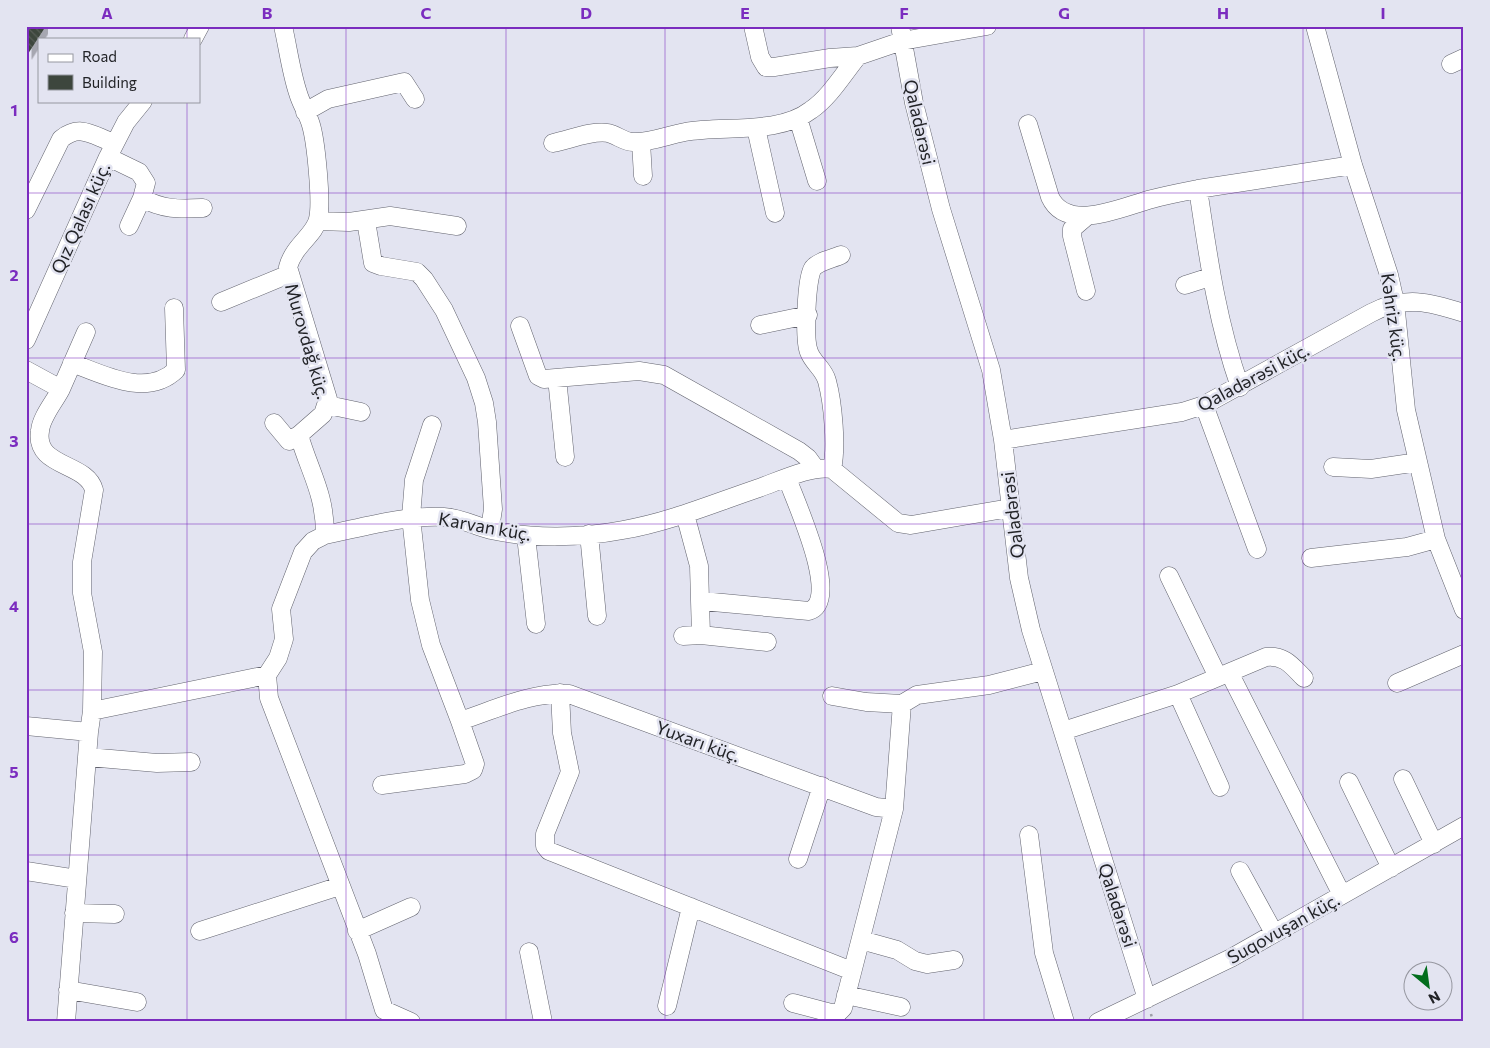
<svg xmlns="http://www.w3.org/2000/svg" width="1490" height="1048" viewBox="0 0 1490 1048" font-family="Commissioner,sans-serif">
<style>
.building{fill:url(#building-back-hatch);filter:url(#shadow)}
.lines{fill:none;stroke-linecap:round;stroke-linejoin:round}
.minor-casing{stroke:#62636e;stroke-width:19}
.path{stroke:#9d9ea7;stroke-width:2.5;stroke-dasharray:2.5 4;stroke-linecap:butt}
.minor{stroke:#fff;stroke-width:18}
.grid{fill:none;stroke:#7b2cbf;stroke-width:1;stroke-opacity:0.55}
.labels{text-anchor:middle;dominant-baseline:central;stroke-width:5;stroke-linejoin:round;paint-order:stroke}
.street-label{font-size:18px;fill:#222327;stroke:#e3e4f1}
.neatline{fill:none;stroke:#7b2cbf;stroke-width:2}
.grid-label{font-size:16px;text-anchor:middle;font-weight:bold;fill:#7b2cbf}
</style>
<defs>
<pattern id="building-back-hatch" width="6" height="6" patternUnits="userSpaceOnUse" patternTransform="scale(1.25)"><rect width="6" height="6" fill="#3d463d"/><path d="M-1 5l2 2M0 0l6 6M5-1l2 2" fill="none" stroke="#575e57"/></pattern>
<filter id="shadow"><feDropShadow dx="5.5" dy="3" stdDeviation="0" flood-color="#0004"/></filter>
</defs>
<rect width="100%" height="100%" fill="#e3e4f1"/>
<path class="building" d="M26 26H46L26 57Z"/>
<g class="lines">
<g class="minor-casing">
<path id="minor" d="M283 26C288 48 291 72 298 93 301 104 308 114 311 125 316 142 322 202 318 219 315 235 294 245 288 267L328 399 323 414 299 435C310 473 325 493 325 535
M753 26 760 57 766 67H774L830 58 858 56 902 41 987 26
M900 26 914 103 941 209 991 370 1003 440 1019 578 1031 630 1147 999
M1315 26 1353 165 1389 275 1395 302 1406 410 1436 539 1464 610
M193 39 200 26
M1451 64 1464 58
M305 112 328 99 404 82 415 99
M798 118 817 181
M1028 124 1050 197C1067 234 1124 206 1152 199 1167 195 1183 192 1198 189
M756 128 775 213
M641 142 643 176
M553 143C569 140 592 130 608 133 617 135 624 142 633 142 650 143 668 135 685 132 723 125 779 135 811 110 830 97 844 73 858 56
M108 157 139 172 146 183 142 198C163 210 180 209 203 208
M26 210 61 139C81 123 93 136 114 143
M1086 217 1072 229V236L1086 291
M318 221 349 222 390 216 457 226
M366 221 373 263 381 266 417 272 424 279 444 310 476 378 484 403 487 422 493 509 490 529
M129 226 142 198
M1185 285 1210 277
M221 302 289 274
M760 325 808 315
M520 326 538 376 544 379 639 371 664 375 799 451 808 458 816 469
M26 340 108 157 126 122 143 101
M72 363C104 375 147 398 176 370L174 308
M26 370 61 389C55 401 41 417 40 431 34 468 87 462 94 490L82 562V593L93 652 92 711
M557 378 565 457
M1240 387C1217 322 1208 256 1198 189L1353 165
M61 389 86 332
M328 405 361 412
M1204 405 1257 549
M274 423 289 441 299 435
M432 425 414 480 411 517 420 600 431 645 460 721C494 710 533 691 569 694L876 807 894 809 902 704 917 695 989 685 1043 671
M1003 440 1182 412 1204 405 1371 313C1405 295 1429 302 1464 313
M1333 467 1371 469 1418 462
M832 469C837 447 833 403 827 381 824 369 813 363 809 352 804 340 806 278 813 268 819 261 832 259 841 255
M685 514 699 566 701 635
M589 534 597 616
M526 536 536 624
M1311 558 1407 547 1436 539
M1169 576 1218 677
M702 601 809 611C842 601 795 501 787 478
M683 636 701 635 767 642
M1230 674 1342 895
M267 675 269 698 367 954 384 1010 411 1022
M1397 683 1464 654
M560 693 562 733 570 772 545 834V846L549 851 852 971
M1178 694 1220 787
M832 696 866 702 902 704
M26 726 89 732 92 711 267 675 278 658 284 639 281 609 303 552 313 541 325 535C364 527 404 515 444 517 461 518 475 526 491 530 533 539 581 538 623 530 669 522 712 504 756 489 777 482 811 465 832 469L898 523 911 525 1010 508
M1063 731 1178 694 1266 657C1285 655 1292 666 1304 678
M88 757 157 763 191 762
M1403 779 1434 844
M1349 782 1391 868
M382 785 465 774 473 770 475 764 460 721
M1029 835 1044 953 1065 1022
M798 859 822 786
M26 871 77 879
M1240 871 1274 933
M74 913 115 914
M200 931 340 886
M357 931 411 907
M861 940 897 950 915 961 927 964 954 960
M529 952 543 1022
M68 990 137 1002
M846 995 901 1007
M793 1003 831 1013H838L843 1008 894 809
M667 1006 691 907
M66 1022 89 732
M1098 1022 1231 958 1464 826"/>
</g>
<path class="path" d="M1151 1014 1153 1022"/>
<use href="#minor" class="minor"/>
</g>
<path class="grid" d="M187 26V39M346 26V1022M506 26V1022M665 26V1022M825 26V1022M984 26V1022M1144 26V1022M1303 26V1022M187 101V1022M26 193H1464M26 358H1464M26 524H1464M26 690H1464M26 855H1464"/>
<g class="labels">
<g class="street-label">
<text transform="translate(920 122) rotate(77)">Qaladərəsi</text>
<text transform="translate(80 218) rotate(-66)">Qız Qalası küç.</text>
<text transform="translate(1394 317) rotate(82)">Kəhriz küç.</text>
<text transform="translate(308 341) rotate(74)">Murovdağ küç.</text>
<text transform="translate(1253 377) rotate(-28)">Qaladərəsi küç.</text>
<text transform="translate(1012 515) rotate(-97)">Qaladərəsi</text>
<text transform="translate(485 526) rotate(10)">Karvan küç.</text>
<text transform="translate(698 741) rotate(20)">Yuxarı küç.</text>
<text transform="translate(1118 905) rotate(72)">Qaladərəsi</text>
<text transform="translate(1283 928) rotate(-29)">Suqovuşan küç.</text>
</g>
</g>
<rect width="1490" height="1048" fill="none" stroke="#e3e4f1" stroke-width="55"/>
<rect x="38" y="38" width="162" height="65" fill="#e3e4f1" stroke="#9697a0"/>
<rect x="48" y="54" width="25" height="8" fill="#ffffff" stroke="#9697a0"/>
<text x="82" y="62" font-size="15" fill="#222327">Road</text>
<rect x="48" y="75" width="25" height="15" fill="#3d463d" stroke="#9697a0"/>
<text x="82" y="88" font-size="15" fill="#222327">Building</text>
<g transform="translate(1428 986) rotate(151)"><circle r="24" fill="#e3e4f1" stroke="#9697a0"/>
<path d="M0-4L9 19L0 12L-9 19Z" fill="#026d1d"/>
<text y="-8" font-size="14" font-weight="bold" text-anchor="middle" fill="#222327">N</text>
</g>
<rect x="28" y="28" width="1434" height="992" class="neatline"/>
<g class="grid-label">
<text x="107" y="19">A</text>
<text x="267" y="19">B</text>
<text x="426" y="19">C</text>
<text x="586" y="19">D</text>
<text x="745" y="19">E</text>
<text x="904" y="19">F</text>
<text x="1064" y="19">G</text>
<text x="1223" y="19">H</text>
<text x="1383" y="19">I</text>
<text x="14" y="116">1</text>
<text x="14" y="281">2</text>
<text x="14" y="447">3</text>
<text x="14" y="612">4</text>
<text x="14" y="778">5</text>
<text x="14" y="943">6</text>
</g>
</svg>
